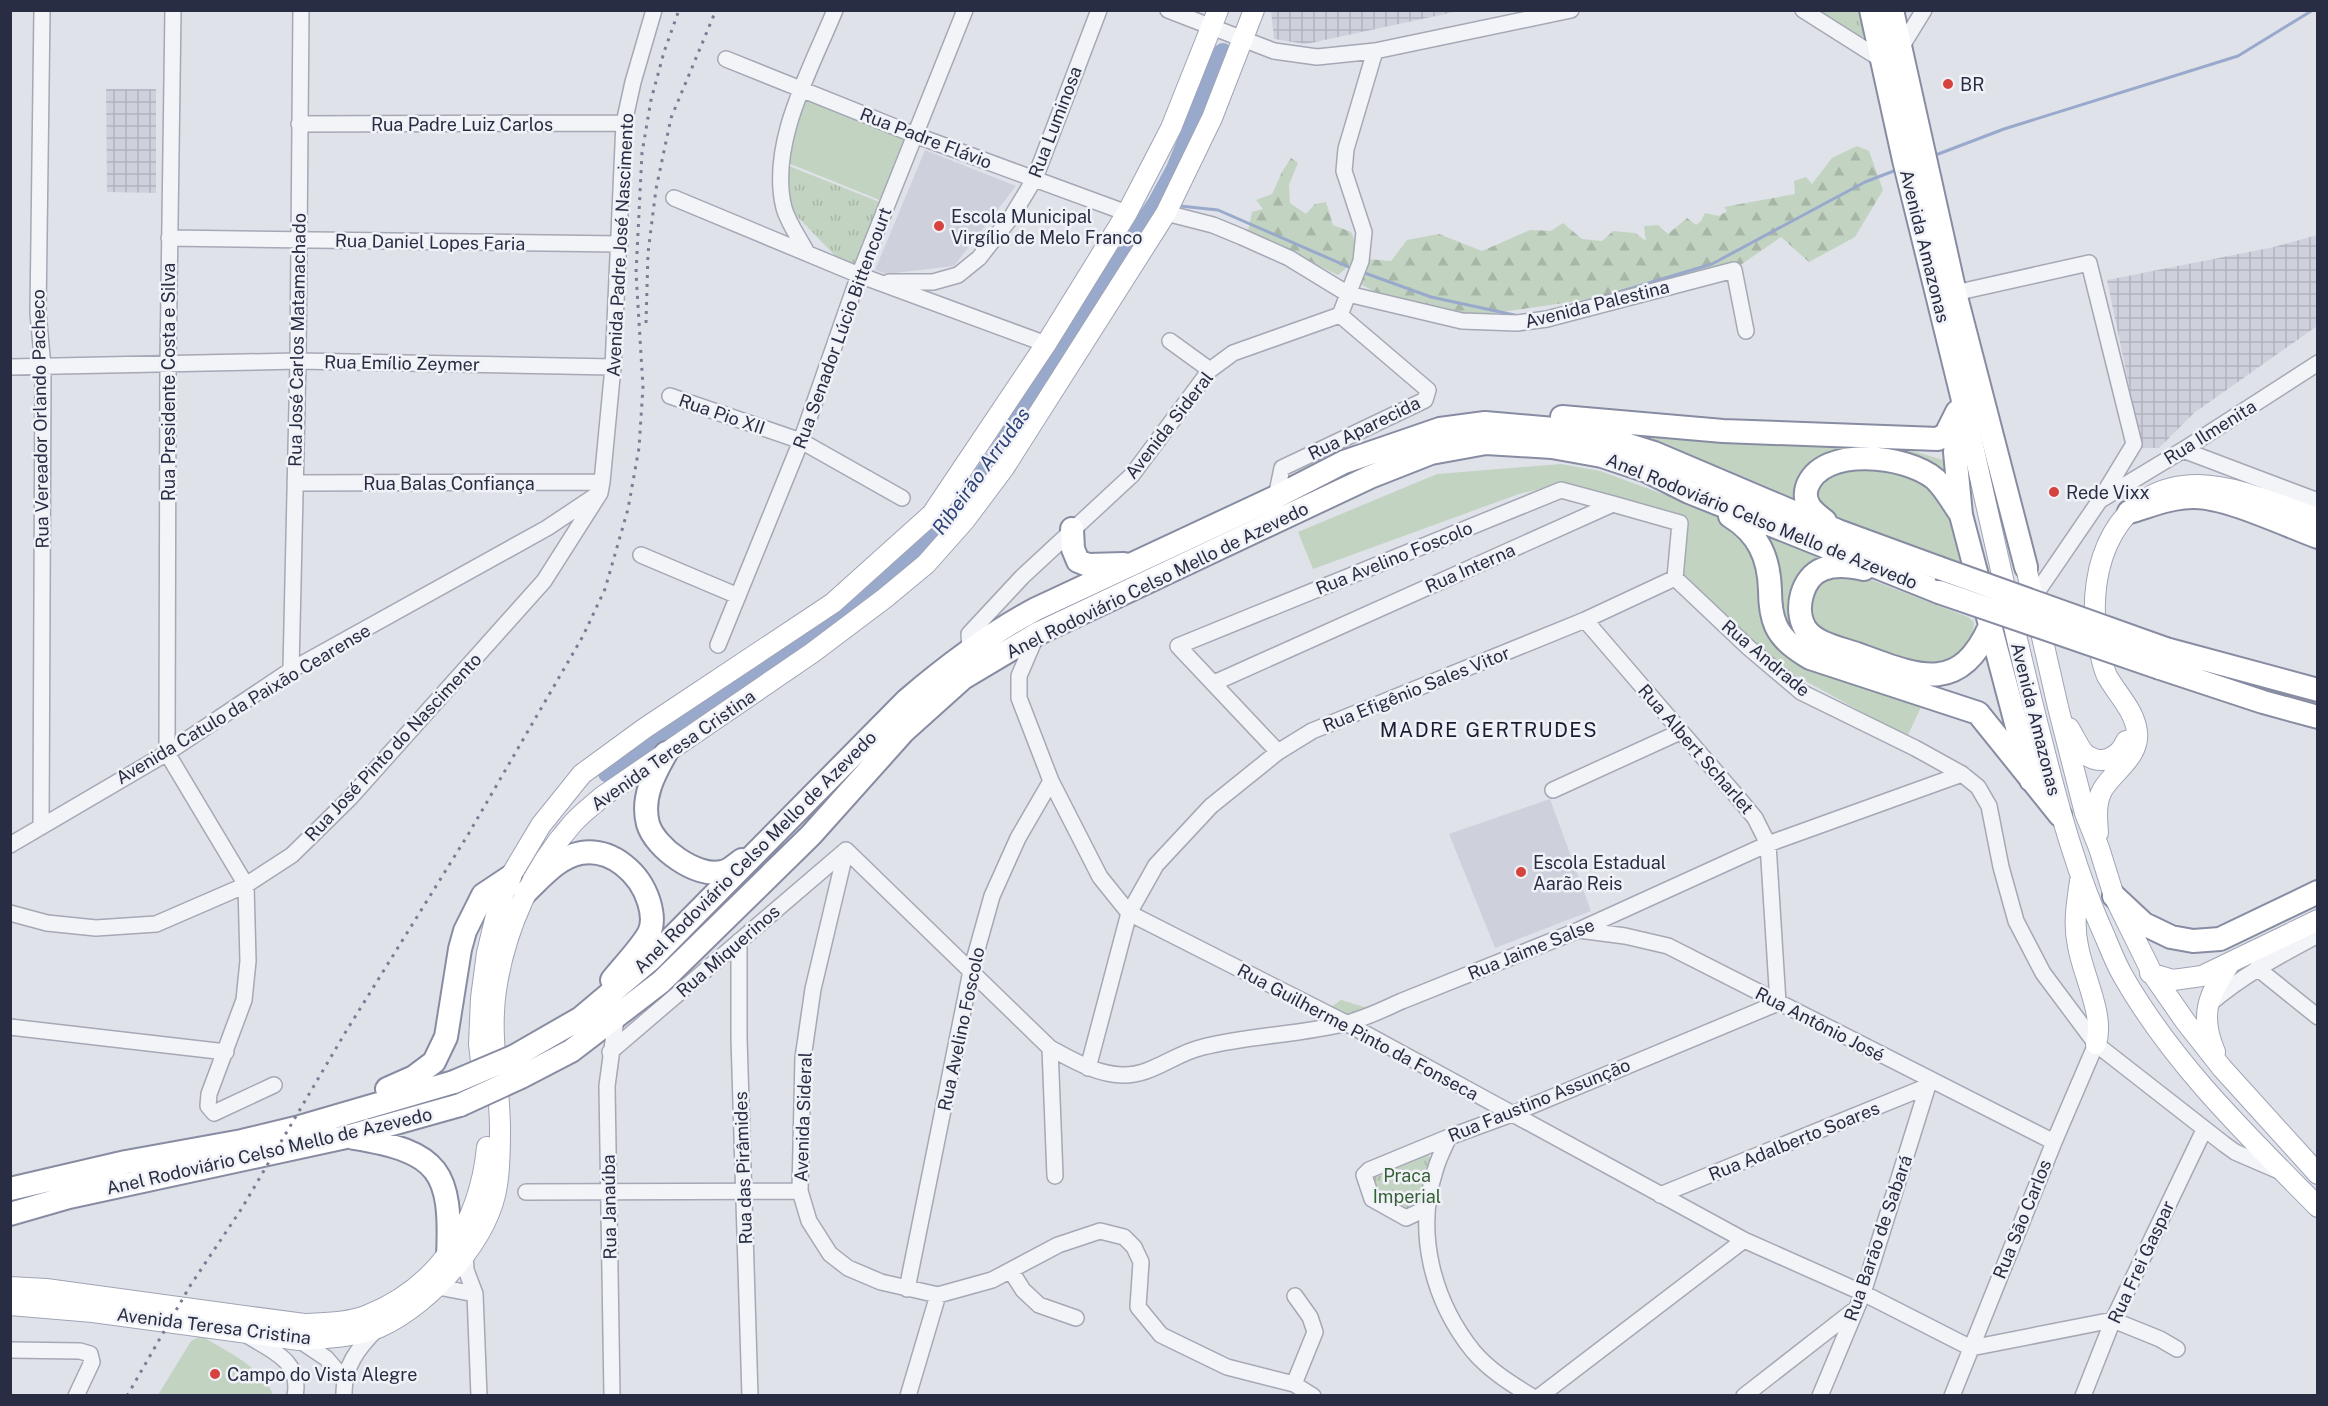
<svg xmlns="http://www.w3.org/2000/svg" width="2328" height="1406" viewBox="0 0 2328 1406" font-family="'Public Sans',sans-serif">
<style>
.built{fill:#ced1dc}
.industrial{fill:url(#industrial-grid)}
.grass{fill:#c2d4c1}
.forest{fill:url(#forest-firs)}
.park{fill:url(#park-tufts)}
.lines{fill:none;stroke-linecap:round;stroke-linejoin:round}
.stream{stroke:#99a9cc;stroke-width:3}
.river{stroke:#99a9cc;stroke-width:20}
.minor-casing{stroke:#a5a8b5;stroke-width:18}
.major-casing{stroke:#9fa4b6;stroke-width:22}
.highway-casing{stroke:#878ca2;stroke-width:26}
.minor{stroke:#f3f4f8;stroke-width:15}
.major{stroke:#fff;stroke-width:20}
.highway{stroke:#fff;stroke-width:22}
.rail{stroke:#797e95;stroke-width:3;stroke-dasharray:3 6;stroke-linecap:butt}
.highway-bridge-casing{stroke:#878ca2;stroke-width:26;stroke-linecap:butt}
.highway-bridge{stroke:#fff;stroke-width:22}
.poi-dot{fill:#d6433e;stroke:#f0f2f7;stroke-width:2}
.labels{text-anchor:middle;dominant-baseline:central;stroke-width:5;stroke-linejoin:round;paint-order:stroke}
.poi-label{font-size:18px;fill:#282d43;stroke:#f0f2f7;text-anchor:start}
.street-label{font-size:18px;fill:#282d43;stroke:#f0f2f7}
.park-label{font-size:18px;fill:#355f34;stroke:#f0f2f7}
.water-label{font-size:20px;font-style:italic;fill:#2f4379;stroke:#f0f2f7}
.neighbourhood-label{font-size:20px;letter-spacing:1.5px;fill:#1a1e33;stroke:#f0f2f7}
</style>
<defs>
<pattern id="industrial-grid" width="8" height="8" patternUnits="userSpaceOnUse" patternTransform="scale(1.5)"><rect width="8" height="8" fill="#ced1dc"/><path d="M0 4h8M4 0v8" fill="none" stroke="#b1b4be"/></pattern>
<pattern id="forest-firs" width="22" height="20" patternUnits="userSpaceOnUse" patternTransform="scale(1.5)"><rect width="22" height="20" fill="#c2d4c1"/><path d="M5 1l3.5 6h-7zM16 11l3.5 6h-7z" fill="#a7b6a7"/></pattern>
<pattern id="park-tufts" width="24" height="20" patternUnits="userSpaceOnUse" patternTransform="scale(1.5)"><rect width="24" height="20" fill="#c2d4c1"/><path d="M3 7l-1-3M5 7V3M7 7l1-3M15 17l-1-3M17 17v-4M19 17l1-3" fill="none" stroke="#a7b6a7"/></pattern>
</defs>
<rect width="100%" height="100%" fill="#e0e2ea"/>
<path class="built" d="M925 150 1016 186 954 266 886 274 875 270Z
M1550 799 1591 911 1495 948 1449 834Z"/>
<path class="industrial" d="M1271 11V10L1459 11 1306 44 1274 39Z
M106 89H156V193L107 192Z
M2317 235V326L2194 413 2159 448H2142L2107 280 2274 247Z"/>
<path class="grass" d="M805 95 907 138 882 201 788 163 786 154Z
M1643 431 1894 445 1946 461 1951 484 1835 455 1797 499H1793L1771 488 1644 436Z
M1561 464 1600 471 1701 508 1723 519 1754 552 1807 665 1921 707 1907 737 1802 679 1769 657 1683 577 1688 525 1679 516 1594 491 1557 485 1519 494 1313 569 1298 532 1437 474Z
M1866 466 1923 480 1950 512 1964 566 1834 518 1816 497C1826 467 1838 472 1866 466Z
M1763 530 1832 560 1808 570 1811 646 1785 629Z
M1831 576H1854L1869 579 1968 617 1974 622 1972 640 1964 649 1947 663 1928 665 1826 635C1807 613 1807 594 1831 576Z
M199 1337 205 1338C229 1353 263 1368 273 1395H158L191 1341Z"/>
<path class="forest" d="M1857 146 1869 151 1883 190 1855 237 1809 262 1781 237 1742 264 1585 300 1474 316 1398 303 1356 282 1367 259 1391 261 1407 240 1439 234 1482 251 1530 230 1551 231 1563 223 1582 239 1602 241 1613 231 1635 233 1646 241 1644 226 1658 225 1668 234 1687 218 1696 225 1701 221 1705 213 1719 216 1727 211 1724 207 1795 194 1794 181 1806 177 1812 184 1832 158Z
M1291 158 1298 163 1289 185 1290 203 1306 214 1315 204 1326 202 1333 225 1351 232 1357 246 1355 261 1338 275 1248 231 1252 212 1263 209 1256 200 1272 194 1282 172Z"/>
<path class="park" d="M1820 11H1858L1864 36 1860 38Z
M789 166 882 203 858 269 845 266 789 208Z
M1341 1000 1368 1008 1364 1036 1324 1012Z
M1428 1154 1435 1169 1426 1203C1399 1214 1395 1211 1372 1194L1368 1173Z"/>
<g class="lines">
<path class="stream" d="M1933 156 2004 129 2238 56 2313 10
M1180 206 1218 210 1351 268
M1362 272 1431 297 1519 316
M1612 294 1712 264 1865 182 1899 169"/>
<path class="river" d="M608 773 696 712 845 615 931 540 971 493 997 456 1097 292 1157 204 1176 169 1223 53"/>
<g class="minor-casing">
<path id="minor" d="M1168 10 1274 51 1317 57 1375 51 1571 10
M1803 10 1882 60
M1900 49 1924 10
M726 59 915 135 1127 213
M299 124 624 123
M674 198 859 275 1046 344
M1166 213 1213 225 1242 237 1289 258 1348 294 1462 321 1517 323 1547 319 1734 270 1746 331
M169 238 620 244
M807 253C800 239 788 223 784 208 768 144 811 69 835 10
M889 282H933L958 275 979 258 1012 216 1035 178 1099 10
M1955 293 2089 263 2134 444 2100 500 2033 598
M1170 341 1210 370
M10 367 298 361 613 367
M670 396 801 441 902 498
M2183 450 2318 501
M295 483 602 482
M1276 497 1282 468 1425 400 1428 390 1340 315
M2102 499 2183 450 2318 363
M641 555 738 596
M1675 578 1749 648 1801 692 1915 748 1962 774 1978 787 1989 806 2001 867 2016 921 2043 973 2096 1044 2224 1144 2235 1152 2279 1171
M1037 634 1019 676V698L1051 781 1100 877 1129 913 1346 1023 1744 1240 1863 1293 1971 1348 2113 1320 2160 1339 2177 1349
M718 645 801 441 859 275 965 10
M970 650 969 634 1022 577 1132 475 1210 370 1233 353 1340 315 1361 261 1364 232 1344 171 1346 149 1375 51
M291 670 298 361 301 10
M1214 683 1613 504 1680 523 1675 578
M1278 752 1178 646 1561 490 1613 504
M167 753 168 363 173 10
M167 753 246 885 248 961 244 1000 209 1094 208 1106 214 1113 274 1085
M1553 790 1680 732
M41 827 43 367 38 313 42 10
M10 845 167 753 291 670 547 528 595 496
M846 850 1050 1048C1073 1060 1095 1074 1122 1075 1152 1076 1175 1053 1203 1047 1250 1035 1300 1035 1347 1023 1366 1018 1384 1009 1402 1001L1579 930 1768 844 1962 774
M846 850 813 989 803 1058 800 1191 809 1221 830 1254 848 1268 881 1282 938 1295 992 1280 1058 1245 1100 1231 1124 1237 1134 1247 1141 1262 1138 1307 1161 1335 1227 1367 1294 1384 1313 1396
M10 913 47 923 96 928 156 924 246 885 292 855 350 798 544 581 600 493 602 482 613 367 624 123 633 82 654 10
M1579 930 1625 936 1668 946 2054 1142
M739 941V1038L750 1396
M2257 968 2318 1017
M2208 1005C2242 976 2278 956 2318 935
M10 1027 226 1052
M1050 1048 1055 1176
M610 1052 846 850
M1088 1068 1129 913 1156 865 1211 806 1278 752 1312 731 1585 620 1675 578
M1449 1137C1444 1148 1438 1159 1435 1171 1415 1233 1433 1301 1473 1351 1489 1370 1510 1383 1531 1396
M526 1192 800 1191
M1660 1195 1928 1086
M1427 1208 1406 1218 1372 1199 1364 1175 1369 1170 1449 1137 1512 1114 1778 1003 1768 844 1755 818 1740 800 1585 620
M465 1253 466 1270 475 1294 479 1396
M1011 1271 1023 1290 1039 1305 1076 1318
M438 1287 475 1294
M907 1289 971 971 992 896 1018 838 1051 781
M245 1334C270 1350 302 1360 295 1396
M299 1340 326 1358 344 1379
M10 1350 80 1351 90 1354 92 1362 76 1396
M1294 1384 1315 1332 1310 1317 1295 1296
M344 1396C343 1367 358 1348 377 1329
M612 1396 607 1086 616 1019
M908 1396 938 1295
M1540 1396 1744 1240
M1744 1396 1853 1311
M1820 1396 1863 1293 1930 1079
M1952 1396 2054 1142 2096 1044
M2083 1396 2113 1320 2204 1130"/>
</g>
<g class="major-casing">
<path id="major" d="M1964 405C1989 517 2013 629 2042 741 2059 809 2077 875 2106 939 2111 951 2116 964 2123 976 2174 1065 2247 1135 2318 1207
M2026 567 2058 707 2085 813 2099 848 2114 896 2153 975 2185 1021 2222 1068 2318 1174
M2069 728C2074 736 2078 746 2084 753 2100 767 2119 758 2126 741
M2098 833C2097 819 2095 802 2103 789 2114 771 2140 756 2137 732 2135 711 2117 694 2107 676 2102 665 2099 648 2097 636 2086 566 2116 484 2199 485 2239 486 2280 506 2318 518
M2080 881C2077 902 2073 924 2078 946 2083 976 2105 1015 2096 1044
M2150 973 2173 980 2202 976 2318 920
M2215 1052C2199 1014 2208 996 2230 963
M483 1079 479 1044 481 998 487 953 497 911 510 877 541 825 582 774 645 728 833 603 932 514 1046 344 1127 213 1171 128 1218 10
M10 1287 46 1289 304 1324C325 1323 349 1323 368 1315 440 1286 480 1222 487 1147
M10 1305 93 1312 299 1340C325 1338 356 1337 380 1327 430 1304 489 1240 497 1185 500 1167 500 1148 500 1130 500 1083 489 1037 496 990 505 929 532 869 573 823 582 813 593 805 603 796L812 653 885 598 926 564 965 520 1004 468 1166 213 1212 118 1254 10"/>
</g>
<g class="highway-casing">
<path id="highway" d="M1871 10 1904 160 1963 400 1955 452 1961 515 2031 780
M1892 10 1955 293 2026 567
M1562 417 1723 431 1938 439 1946 434 1957 412
M2129 512C2150 506 2171 497 2193 497 2225 496 2285 525 2318 537
M1730 516C1758 533 1769 557 1770 590 1770 602 1771 615 1776 626 1783 641 1797 650 1810 658L1978 713 2060 815
M1825 521C1813 512 1802 503 1807 487 1822 445 1907 455 1935 479 1945 488 1952 502 1960 513
M1072 529 1073 549 1078 561 1088 565 1124 564
M1864 569C1851 566 1836 564 1823 569 1802 577 1794 609 1805 628 1815 644 1840 648 1857 654 1915 675 1959 697 1990 626
M2166 649 2318 690
M2160 668 2263 702 2318 717
M666 753C654 774 641 798 648 824 655 848 697 878 722 872 729 871 736 864 742 860
M525 893C541 878 558 857 581 853 612 848 640 873 649 902 652 912 654 923 649 933 641 948 623 966 612 980
M2114 896 2144 924 2171 937 2193 941 2220 939 2318 892
M513 1057 581 1018 651 959 907 700C948 665 989 634 1036 609L1276 497 1344 462 1440 429 1485 423 1554 429 1606 438 1654 453 1838 531 1939 568
M521 1077 571 1051 661 982 811 835 904 731 963 678 1037 634 1370 477 1431 453 1486 443 1552 447 1602 456 1647 471 1689 492 1939 592
M387 1089 414 1077 434 1062 446 1037 460 949 465 931 483 895 510 877
M354 1138C440 1152 452 1171 448 1257
M10 1189 126 1162 242 1141 296 1128 454 1082
M10 1214 69 1197 346 1137 460 1105"/>
</g>
<use href="#minor" class="minor"/>
<use href="#major" class="major"/>
<use href="#highway" class="highway"/>
<path class="rail" d="M646 323 648 253 656 189 671 118 716 10
M127 1396 190 1286 242 1208 345 1033 469 833 583 636 605 589 628 509 639 448 643 387 636 273 642 153 651 100 664 52 679 10"/>
<g class="highway-bridge-casing">
<path id="highway-bridge" d="M1939 568 2166 649
M1939 592 2160 668
M454 1082 513 1057
M460 1105 521 1077"/>
</g>
<use href="#highway-bridge" class="highway-bridge"/>
</g>
<g class="poi-dot">
<circle cx="1948" cy="84" r="6"/>
<circle cx="939" cy="226" r="6"/>
<circle cx="2054" cy="492" r="6"/>
<circle cx="1521" cy="872" r="6"/>
<circle cx="215" cy="1374" r="6"/>
</g>
<g class="labels">
<g class="poi-label">
<text x="1960" y="84">BR</text>
<text x="951" y="216">Escola Municipal<tspan x="951" dy="21">Virgílio de Melo Franco</tspan></text>
<text x="2066" y="492">Rede Vixx</text>
<text x="1533" y="862">Escola Estadual<tspan x="1533" dy="21">Aarão Reis</tspan></text>
<text x="227" y="1374">Campo do Vista Alegre</text>
</g>
<g class="street-label">
<text transform="translate(1055 122) rotate(-69)">Rua Luminosa</text>
<text x="462" y="124">Rua Padre Luiz Carlos</text>
<text transform="translate(926 138) rotate(21)">Rua Padre Flávio</text>
<text transform="translate(430 242) rotate(1)">Rua Daniel Lopes Faria</text>
<text transform="translate(620 245) rotate(-87)">Avenida Padre José Nascimento</text>
<text transform="translate(1925 246) rotate(76)">Avenida Amazonas</text>
<text transform="translate(1597 304) rotate(-14)">Avenida Palestina</text>
<text transform="translate(842 328) rotate(-70)">Rua Senador Lúcio Bittencourt</text>
<text transform="translate(297 340) rotate(-89)">Rua José Carlos Matamachado</text>
<text transform="translate(402 363) rotate(1)">Rua Emílio Zeymer</text>
<text transform="translate(168 382) rotate(-90)">Rua Presidente Costa e Silva</text>
<text transform="translate(722 414) rotate(19)">Rua Pio XII</text>
<text transform="translate(40 419) rotate(-91)">Rua Vereador Orlando Pacheco</text>
<text transform="translate(1169 425) rotate(-52)">Avenida Sideral</text>
<text transform="translate(1364 428) rotate(-26)">Rua Aparecida</text>
<text transform="translate(2210 432) rotate(-32)">Rua Ilmenita</text>
<text x="449" y="483">Rua Balas Confiança</text>
<text transform="translate(1762 521) rotate(22)">Anel Rodoviário Celso Mello de Azevedo</text>
<text transform="translate(1394 558) rotate(-22)">Rua Avelino Foscolo</text>
<text transform="translate(1470 568) rotate(-24)">Rua Interna</text>
<text transform="translate(1157 580) rotate(-26)">Anel Rodoviário Celso Mello de Azevedo</text>
<text transform="translate(1766 658) rotate(40)">Rua Andrade</text>
<text transform="translate(1416 689) rotate(-22)">Rua Efigênio Sales Vitor</text>
<text transform="translate(243 704) rotate(-31)">Avenida Catulo da Paixão Cearense</text>
<text transform="translate(2036 719) rotate(76)">Avenida Amazonas</text>
<text transform="translate(393 747) rotate(-47)">Rua José Pinto do Nascimento</text>
<text transform="translate(1696 749) rotate(49)">Rua Albert Scharlet</text>
<text transform="translate(673 750) rotate(-35)">Avenida Teresa Cristina</text>
<text transform="translate(755 852) rotate(-45)">Anel Rodoviário Celso Mello de Azevedo</text>
<text transform="translate(1531 949) rotate(-22)">Rua Jaime Salse</text>
<text transform="translate(728 951) rotate(-41)">Rua Miquerinos</text>
<text transform="translate(1820 1024) rotate(27)">Rua Antônio José</text>
<text transform="translate(961 1029) rotate(-78)">Rua Avelino Foscolo</text>
<text transform="translate(1358 1032) rotate(28)">Rua Guilherme Pinto da Fonseca</text>
<text transform="translate(1539 1100) rotate(-22)">Rua Faustino Assunção</text>
<text transform="translate(803 1117) rotate(-88)">Avenida Sideral</text>
<text transform="translate(1794 1141) rotate(-22)">Rua Adalberto Soares</text>
<text transform="translate(269 1151) rotate(-13)">Anel Rodoviário Celso Mello de Azevedo</text>
<text transform="translate(743 1168) rotate(-92)">Rua das Pirâmides</text>
<text transform="translate(609 1207) rotate(-91)">Rua Janaúba</text>
<text transform="translate(2022 1219) rotate(-68)">Rua São Carlos</text>
<text transform="translate(1878 1238) rotate(-71)">Rua Barão de Sabará</text>
<text transform="translate(2141 1262) rotate(-65)">Rua Frei Gaspar</text>
<text transform="translate(214 1326) rotate(7)">Avenida Teresa Cristina</text>
</g>
<g class="park-label">
<text x="1407" y="1175">Praca<tspan x="1407" dy="21">Imperial</tspan></text>
</g>
<g class="water-label">
<text transform="translate(981 471) rotate(-54)">Ribeirão Arrudas</text>
</g>
<g class="neighbourhood-label">
<text x="1489" y="730">MADRE GERTRUDES</text>
</g>
</g>
<rect width="2328" height="1406" fill="none" stroke="#282d43" stroke-width="24"/>
</svg>
